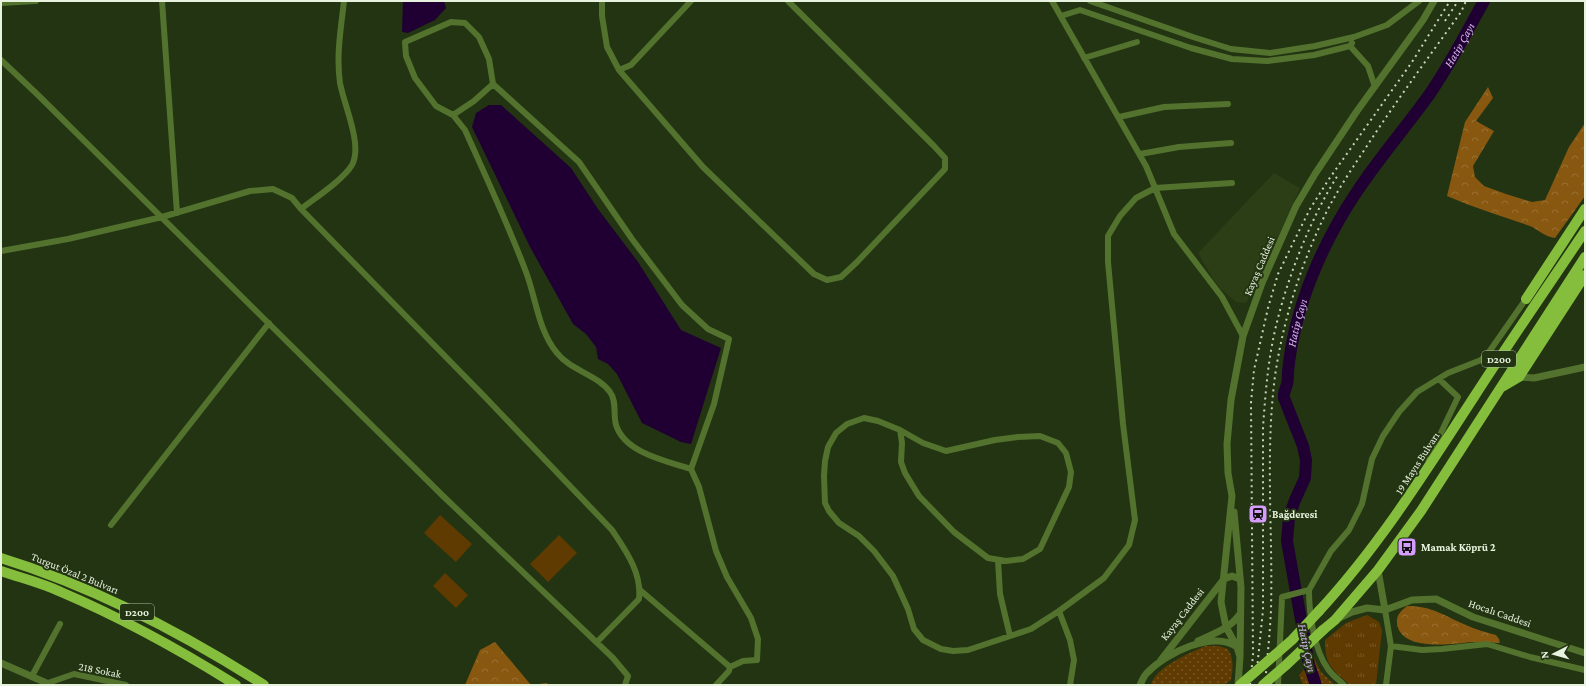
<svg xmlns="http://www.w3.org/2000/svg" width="1586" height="686" viewBox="0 0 1586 686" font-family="'Crimson Pro',serif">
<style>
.built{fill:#2b3e15}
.grass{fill:url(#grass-tufts)}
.forest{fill:url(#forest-crowns)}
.park{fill:url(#park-dots)}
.pitch{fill:#5f3b01}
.water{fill:#200032}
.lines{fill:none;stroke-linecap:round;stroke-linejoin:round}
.river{stroke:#200032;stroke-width:12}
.minor{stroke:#52722e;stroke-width:6}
.tertiary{stroke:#52722e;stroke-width:7}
.trunk{stroke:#84be3c;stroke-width:10}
.rail{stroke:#c7d4bd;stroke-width:2;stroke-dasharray:2 4;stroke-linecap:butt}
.trunk-bridge{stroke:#84be3c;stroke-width:10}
.labels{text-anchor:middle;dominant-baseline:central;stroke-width:4;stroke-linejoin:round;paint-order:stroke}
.shield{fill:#233412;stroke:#acbaa1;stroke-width:1}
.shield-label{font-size:10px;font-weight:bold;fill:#e7f3de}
.street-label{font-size:11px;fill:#e7f3de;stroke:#233412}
.poi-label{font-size:11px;font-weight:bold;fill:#e7f3de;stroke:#233412;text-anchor:start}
.water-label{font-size:12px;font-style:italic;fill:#d7b8ed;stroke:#233412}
</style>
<defs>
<pattern id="grass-tufts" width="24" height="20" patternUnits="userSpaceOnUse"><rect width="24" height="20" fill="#5f3b01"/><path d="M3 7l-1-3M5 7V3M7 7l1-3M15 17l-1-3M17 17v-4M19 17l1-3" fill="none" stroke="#765826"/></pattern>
<pattern id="forest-crowns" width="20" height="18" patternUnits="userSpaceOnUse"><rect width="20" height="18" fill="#885810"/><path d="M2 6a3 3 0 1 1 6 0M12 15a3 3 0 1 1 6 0" fill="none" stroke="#997032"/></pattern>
<pattern id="park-dots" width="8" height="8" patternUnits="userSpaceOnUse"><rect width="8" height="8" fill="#5f3b01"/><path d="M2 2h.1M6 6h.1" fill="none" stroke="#765826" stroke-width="1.8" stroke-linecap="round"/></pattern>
</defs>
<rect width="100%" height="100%" fill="#233412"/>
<path class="built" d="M1274 173 1300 188 1260 280 1246 303 1236 302 1221 289 1213 279 1198 253Z"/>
<path class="grass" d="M1367 615 1379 622 1382 630 1376 685H1350C1332 669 1325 666 1325 640L1346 623Z"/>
<path class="forest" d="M1488 87 1493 98 1476 121 1494 131 1473 166 1475 177 1484 186 1506 194 1532 202 1545 200 1569 147 1585 123V196L1555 238C1545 237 1539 230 1530 226 1502 216 1474 208 1447 196L1465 122Z
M1407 606C1433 606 1444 616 1466 625 1476 630 1486 632 1496 635L1499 639 1500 643C1490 642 1481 642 1472 642 1452 644 1400 652 1397 623 1396 615 1401 611 1407 606Z
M495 642 531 685 547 683 548 685H465L480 650Z"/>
<path class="park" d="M1205 646H1219L1228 649C1234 659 1233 668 1231 680L1224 685H1151C1155 667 1190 653 1205 646Z
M1314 658 1321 672 1335 685H1303L1299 675Z"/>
<path class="pitch" d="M440 515 472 544 456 562 424 533Z
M559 535 577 553 548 582 530 564Z
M445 573 468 595 456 608 433 586Z"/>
<path class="water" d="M403 1H444L446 8 435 20 408 33 402 32Z
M489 105H501L571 168 598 209 638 262 681 330 721 348 691 444 681 442 642 423 617 374 608 364 598 359 596 347 586 334 573 324 530 247 472 127 476 113Z"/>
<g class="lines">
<path class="river" id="s1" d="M1316 685 1309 665 1287 541 1289 517 1295 500 1305 478 1306 460 1303 446 1284 398C1283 392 1286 389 1287 384 1288 380 1288 376 1288 372 1294 308 1322 243 1358 190 1380 157 1406 127 1429 95 1450 65 1466 33 1484 1"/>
<path class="minor" d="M162 1 177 213
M602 1V16L607 47 619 70 703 167 814 274 827 280 841 277 857 262 945 169V158L933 145 788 1
M1052 1 1146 166 1174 234 1222 297 1243 336
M1090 1 1193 37 1231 49 1270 53 1315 46 1354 37 1387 25 1419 1
M1 3 36 1
M1061 16 1080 10 1191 48 1232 59 1267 61 1314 55 1350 46
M1352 43 1350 46 1368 66 1375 87
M1084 58 1137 42
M1 60 38 95 443 496 613 658 628 676 625 685
M619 70 631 65 691 1
M453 115 474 101 493 84
M1119 117 1164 107 1228 104
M1140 154 1179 147 1231 143
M301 209C315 198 343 180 352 165 363 145 344 105 340 83 336 55 341 28 344 1
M1 251 68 239 162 217 250 191 273 189 292 198 301 209 484 396 612 530C626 551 642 573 639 599L597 642
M900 430 902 443 901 462 905 473 919 496 954 532 988 558 1006 561 1023 559 1040 549 1069 487 1071 472 1066 453 1058 443 1040 436 1018 437 995 440 946 451 923 443 900 430 878 421 864 418 847 424 836 433 828 447 825 461 824 476 825 503 829 511 839 523 859 536 874 551 893 576 908 609 914 629 923 640 941 649 953 651 968 650 1031 629 1059 611 1070 640 1074 660 1070 685
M1428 460 1458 397 1439 379
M691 469C666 461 625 453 616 425 613 415 617 401 610 392 598 375 570 370 557 353 538 330 536 298 526 272 508 224 486 177 465 130L453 115 436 106 415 78 406 56 405 42 451 22 465 23 479 37 489 59 493 84 579 162 632 239 682 305 708 329 729 339 714 404 691 469 699 487 716 551 727 577 751 618 758 639 757 660 743 661 730 667
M111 525 269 323
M998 560 1000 594 1010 636
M640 590 730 667 729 671 716 685
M1309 590C1309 613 1314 650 1328 669 1332 675 1339 680 1344 685
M1385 610 1391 646 1386 685
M1059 611 1104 578 1129 545 1135 520 1123 424 1108 262V236L1120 216 1136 198 1155 188 1232 183
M1391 646 1422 650 1442 649 1487 644 1530 657 1585 670
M32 676 60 624
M48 683 74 674 126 685
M1278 685 1282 597 1309 590 1331 551 1349 530 1362 504 1372 459 1383 436 1399 412 1417 392 1448 373 1481 360 1489 352 1526 299"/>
<path class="tertiary" d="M1519 377 1534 378 1585 367
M1234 512 1241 587 1240 657
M1378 570 1385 610
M1339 618 1352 612 1367 608 1385 610 1412 600 1436 599 1473 617 1585 653
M1198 641C1213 634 1231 628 1240 614
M1237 647 1226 627 1221 602 1232 496 1228 473 1227 444 1231 400 1243 336 1262 283 1296 206 1315 174 1357 111 1423 20 1434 1
M1161 660 1224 579 1232 576 1240 579
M1 663 51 685
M1140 685C1142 681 1144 675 1148 672 1166 653 1213 630 1237 647L1240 657 1238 685"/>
<path class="trunk" d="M1526 299 1585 209
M1502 387 1519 377 1585 275
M1 558C95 587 181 632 264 685
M1 571C21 578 42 583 61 592 122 618 180 650 236 685
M1319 611C1379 546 1426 471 1474 397 1510 341 1548 286 1585 231
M1323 630 1335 620 1378 570 1421 511 1585 257"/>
<path class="rail" d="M1445 21 1458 1
M1257 669 1263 610V427C1265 400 1267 372 1272 345 1282 291 1308 222 1338 175
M1250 685 1253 655 1251 403 1254 370 1268 308 1278 274 1294 241 1310 209 1329 179 1412 62 1450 1
M1265 685C1267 660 1270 634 1271 609 1273 532 1265 453 1275 376 1283 321 1300 267 1324 217 1335 194 1349 173 1363 152 1394 104 1428 58 1461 12L1466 1"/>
<path class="trunk-bridge" d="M1240 685 1292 640 1319 611
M1263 685 1285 666 1323 630"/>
</g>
<defs>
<g id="station-square" transform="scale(1)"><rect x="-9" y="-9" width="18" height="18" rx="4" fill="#d49cfb" stroke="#233412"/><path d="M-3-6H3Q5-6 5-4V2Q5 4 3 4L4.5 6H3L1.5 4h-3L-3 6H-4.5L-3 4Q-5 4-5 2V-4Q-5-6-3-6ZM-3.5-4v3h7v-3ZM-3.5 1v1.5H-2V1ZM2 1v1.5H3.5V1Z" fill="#111"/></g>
<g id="bus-square" transform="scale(1)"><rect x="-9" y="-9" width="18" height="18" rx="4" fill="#d49cfb" stroke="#233412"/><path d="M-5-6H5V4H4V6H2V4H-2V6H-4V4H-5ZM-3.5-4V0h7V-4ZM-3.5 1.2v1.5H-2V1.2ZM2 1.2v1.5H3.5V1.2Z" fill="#111"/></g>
</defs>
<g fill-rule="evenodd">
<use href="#station-square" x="1258" y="514"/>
<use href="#bus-square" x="1407" y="547"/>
</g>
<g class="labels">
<g class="shield">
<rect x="1482" y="351" width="34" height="16" rx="3"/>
<rect x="120" y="604" width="34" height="16" rx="3"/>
</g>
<g class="shield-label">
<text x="1499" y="359">D200</text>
<text x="137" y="612">D200</text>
</g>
<g class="street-label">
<text transform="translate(1259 266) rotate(-67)">Kayaş Caddesi</text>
<text transform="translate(1417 463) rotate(-57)">19 Mayıs Bulvarı</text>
<text transform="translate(75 573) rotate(22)">Turgut Özal 2 Bulvarı</text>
<text transform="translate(1500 613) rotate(19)">Hocalı Caddesi</text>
<text transform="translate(1182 614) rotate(-52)">Kayaş Caddesi</text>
<text transform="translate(100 670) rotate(11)">218 Sokak</text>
</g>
<g class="poi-label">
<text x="1272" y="514">Bağderesi</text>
<text x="1421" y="547">Mamak Köprü 2</text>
</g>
<g class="water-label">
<text stroke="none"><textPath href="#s1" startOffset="698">Hatip Çayı</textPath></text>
<text stroke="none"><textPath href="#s1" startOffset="374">Hatip Çayı</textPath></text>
<text transform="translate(1307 648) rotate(78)">Hatip Çayı</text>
</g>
</g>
<rect width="1586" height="686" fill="none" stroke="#e7f3de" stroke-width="4"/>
<g transform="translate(1554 654) rotate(264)" stroke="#233412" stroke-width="3" paint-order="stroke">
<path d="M0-3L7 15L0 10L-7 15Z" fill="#e7f3de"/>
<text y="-6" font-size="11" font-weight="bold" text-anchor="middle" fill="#e7f3de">N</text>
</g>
</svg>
